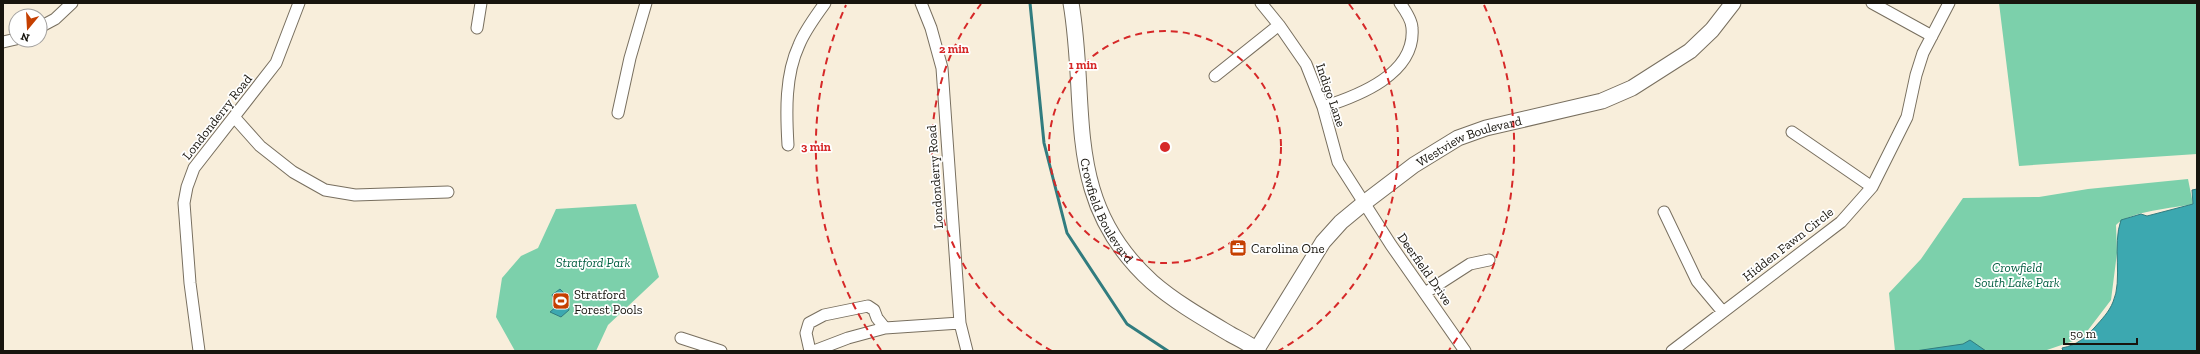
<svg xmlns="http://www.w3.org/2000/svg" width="2200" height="354" viewBox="0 0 2200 354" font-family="'Zilla Slab',serif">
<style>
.green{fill:#7cd0ab}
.water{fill:#3ca8b0;stroke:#317c7f}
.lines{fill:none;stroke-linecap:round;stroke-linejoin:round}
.stream{stroke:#317c7f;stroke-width:3}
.street-casing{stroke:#786f5f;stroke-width:13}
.secondary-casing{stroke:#786f5f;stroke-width:17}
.street{stroke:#fff;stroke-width:11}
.secondary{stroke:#fff;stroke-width:15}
.ring{fill:none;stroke:#d62828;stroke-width:2;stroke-dasharray:7 5}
.labels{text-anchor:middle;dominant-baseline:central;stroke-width:3.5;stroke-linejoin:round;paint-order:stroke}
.street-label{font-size:13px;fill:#18150e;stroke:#fff}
.poi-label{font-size:13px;fill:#18150e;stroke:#fff;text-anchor:start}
.park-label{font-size:13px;font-style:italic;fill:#005d40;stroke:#fff}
.centre{fill:#d62828;stroke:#fff;stroke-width:2}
.ring-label{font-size:12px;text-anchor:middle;font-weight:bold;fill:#d62828;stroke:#fff;stroke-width:3.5;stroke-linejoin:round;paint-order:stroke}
</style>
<rect width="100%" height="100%" fill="#f8eedb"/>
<path class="green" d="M1999 3H2197V154L2019 166Z
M2188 179 2193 204C2175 208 2129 211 2116 225L2117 253 2111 300 2082 338 2044 351H1895L1889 293 1921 259 1963 198 2039 197 2088 189Z
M636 204 659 277 608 325 596 351H515L496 317 502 278 521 256 538 248 556 209Z"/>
<path class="water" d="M2197 189V351H2063L2062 348C2077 345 2085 338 2095 327 2102 319 2109 312 2113 302 2123 280 2112 245 2121 220L2141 214 2147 216 2193 204 2192 190Z
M560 289 567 296 569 310 561 317 550 312 557 306 552 295Z
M1970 340 1986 351H1915L1963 344Z"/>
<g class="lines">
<path class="stream" d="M1030 3 1044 143 1067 233 1127 324 1168 351"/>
<g class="street-casing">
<path id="street" d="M921 3 931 28 942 68 960 323 967 351
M1261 3 1279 25 1306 64 1323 107 1338 162 1391 245 1465 351
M1872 3 1932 36
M40 27 55 19 72 3
M477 28 481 3
M3 42 16 39
M1215 76 1279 25
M1323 107C1358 96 1416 74 1412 28 1412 20 1405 10 1400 3
M618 113 630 58 646 3
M235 118 260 146 293 172 325 190 355 195 448 192
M1792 132 1872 187
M788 145C786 112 785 75 799 45 805 30 816 16 825 3
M1664 212 1697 281 1723 312
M1425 293 1470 264 1489 260
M681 338 721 351
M199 351 190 283 184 203 187 187 194 168 276 63 299 3
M810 351 806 333 809 323 824 315 868 306 874 310 877 318 885 328
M814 351 848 338 885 328 960 323
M1672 351 1841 222 1872 187 1907 117 1916 75 1923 53 1949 3"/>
</g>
<g class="secondary-casing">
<g id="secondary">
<path id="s1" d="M1071 3C1089 108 1061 200 1152 282 1175 302 1203 318 1230 334 1239 339 1250 344 1258 351"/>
<path id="s2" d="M1257 349 1323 242 1341 222 1364 203 1414 165 1458 138 1486 128 1602 101 1632 88 1690 51 1712 30 1733 3"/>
</g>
</g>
<use href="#street" class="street"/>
<use href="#secondary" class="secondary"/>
</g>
<g class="ring">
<circle cx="1165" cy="147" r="116"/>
<path d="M1052 351A233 233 0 0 1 981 4M1349 4A233 233 0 0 1 1278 351"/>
<path d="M881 350A349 349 0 0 1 846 5M1484 5A349 349 0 0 1 1449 350"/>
</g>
<defs>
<g id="office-square" transform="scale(0.9)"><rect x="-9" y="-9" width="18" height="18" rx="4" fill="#c53f00" stroke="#fff"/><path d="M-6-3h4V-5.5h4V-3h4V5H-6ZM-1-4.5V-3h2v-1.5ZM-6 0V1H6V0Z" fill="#fff"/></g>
<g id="stadium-square" transform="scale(0.9)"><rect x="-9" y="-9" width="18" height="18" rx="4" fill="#c53f00" stroke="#fff"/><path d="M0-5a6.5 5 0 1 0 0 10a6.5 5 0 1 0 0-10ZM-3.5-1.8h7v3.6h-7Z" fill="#fff"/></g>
</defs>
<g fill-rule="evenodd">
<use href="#office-square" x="1238" y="248"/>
<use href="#stadium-square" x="561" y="301"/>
</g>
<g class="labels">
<g class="street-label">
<text transform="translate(1331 95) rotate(71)">Indigo Lane</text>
<text transform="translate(217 117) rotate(-52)">Londonderry Road</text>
<text stroke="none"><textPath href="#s2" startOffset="306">Westview Boulevard</textPath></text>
<text transform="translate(935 177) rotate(-94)">Londonderry Road</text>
<text stroke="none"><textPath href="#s1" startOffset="213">Crowfield Boulevard</textPath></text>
<text transform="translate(1788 244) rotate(-38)">Hidden Fawn Circle</text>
<text transform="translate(1425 269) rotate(55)">Deerfield Drive</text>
</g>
<g class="poi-label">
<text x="1251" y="248">Carolina One</text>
<text x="574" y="294">Stratford<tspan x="574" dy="15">Forest Pools</tspan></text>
</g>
<g class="park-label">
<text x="593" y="262">Stratford Park</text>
<text x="2017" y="267">Crowfield<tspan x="2017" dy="15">South Lake Park</tspan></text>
</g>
</g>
<circle cx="1165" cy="147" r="6" class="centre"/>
<g class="ring-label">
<text x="954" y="53">2 min</text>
<text x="1083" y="69">1 min</text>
<text x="816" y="151">3 min</text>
</g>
<rect width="2200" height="354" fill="none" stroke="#18150e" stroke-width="8"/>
<g transform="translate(28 28) rotate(198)"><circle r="19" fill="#ffffff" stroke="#a3a19f"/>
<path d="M0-3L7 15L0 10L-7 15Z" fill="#c53f00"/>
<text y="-6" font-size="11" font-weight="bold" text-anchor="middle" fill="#18150e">N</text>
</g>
<path d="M2064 338v6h73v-6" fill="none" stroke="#18150e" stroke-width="2"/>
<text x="2070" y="338" font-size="12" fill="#18150e" stroke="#ffffff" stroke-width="3" paint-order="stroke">50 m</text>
</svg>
